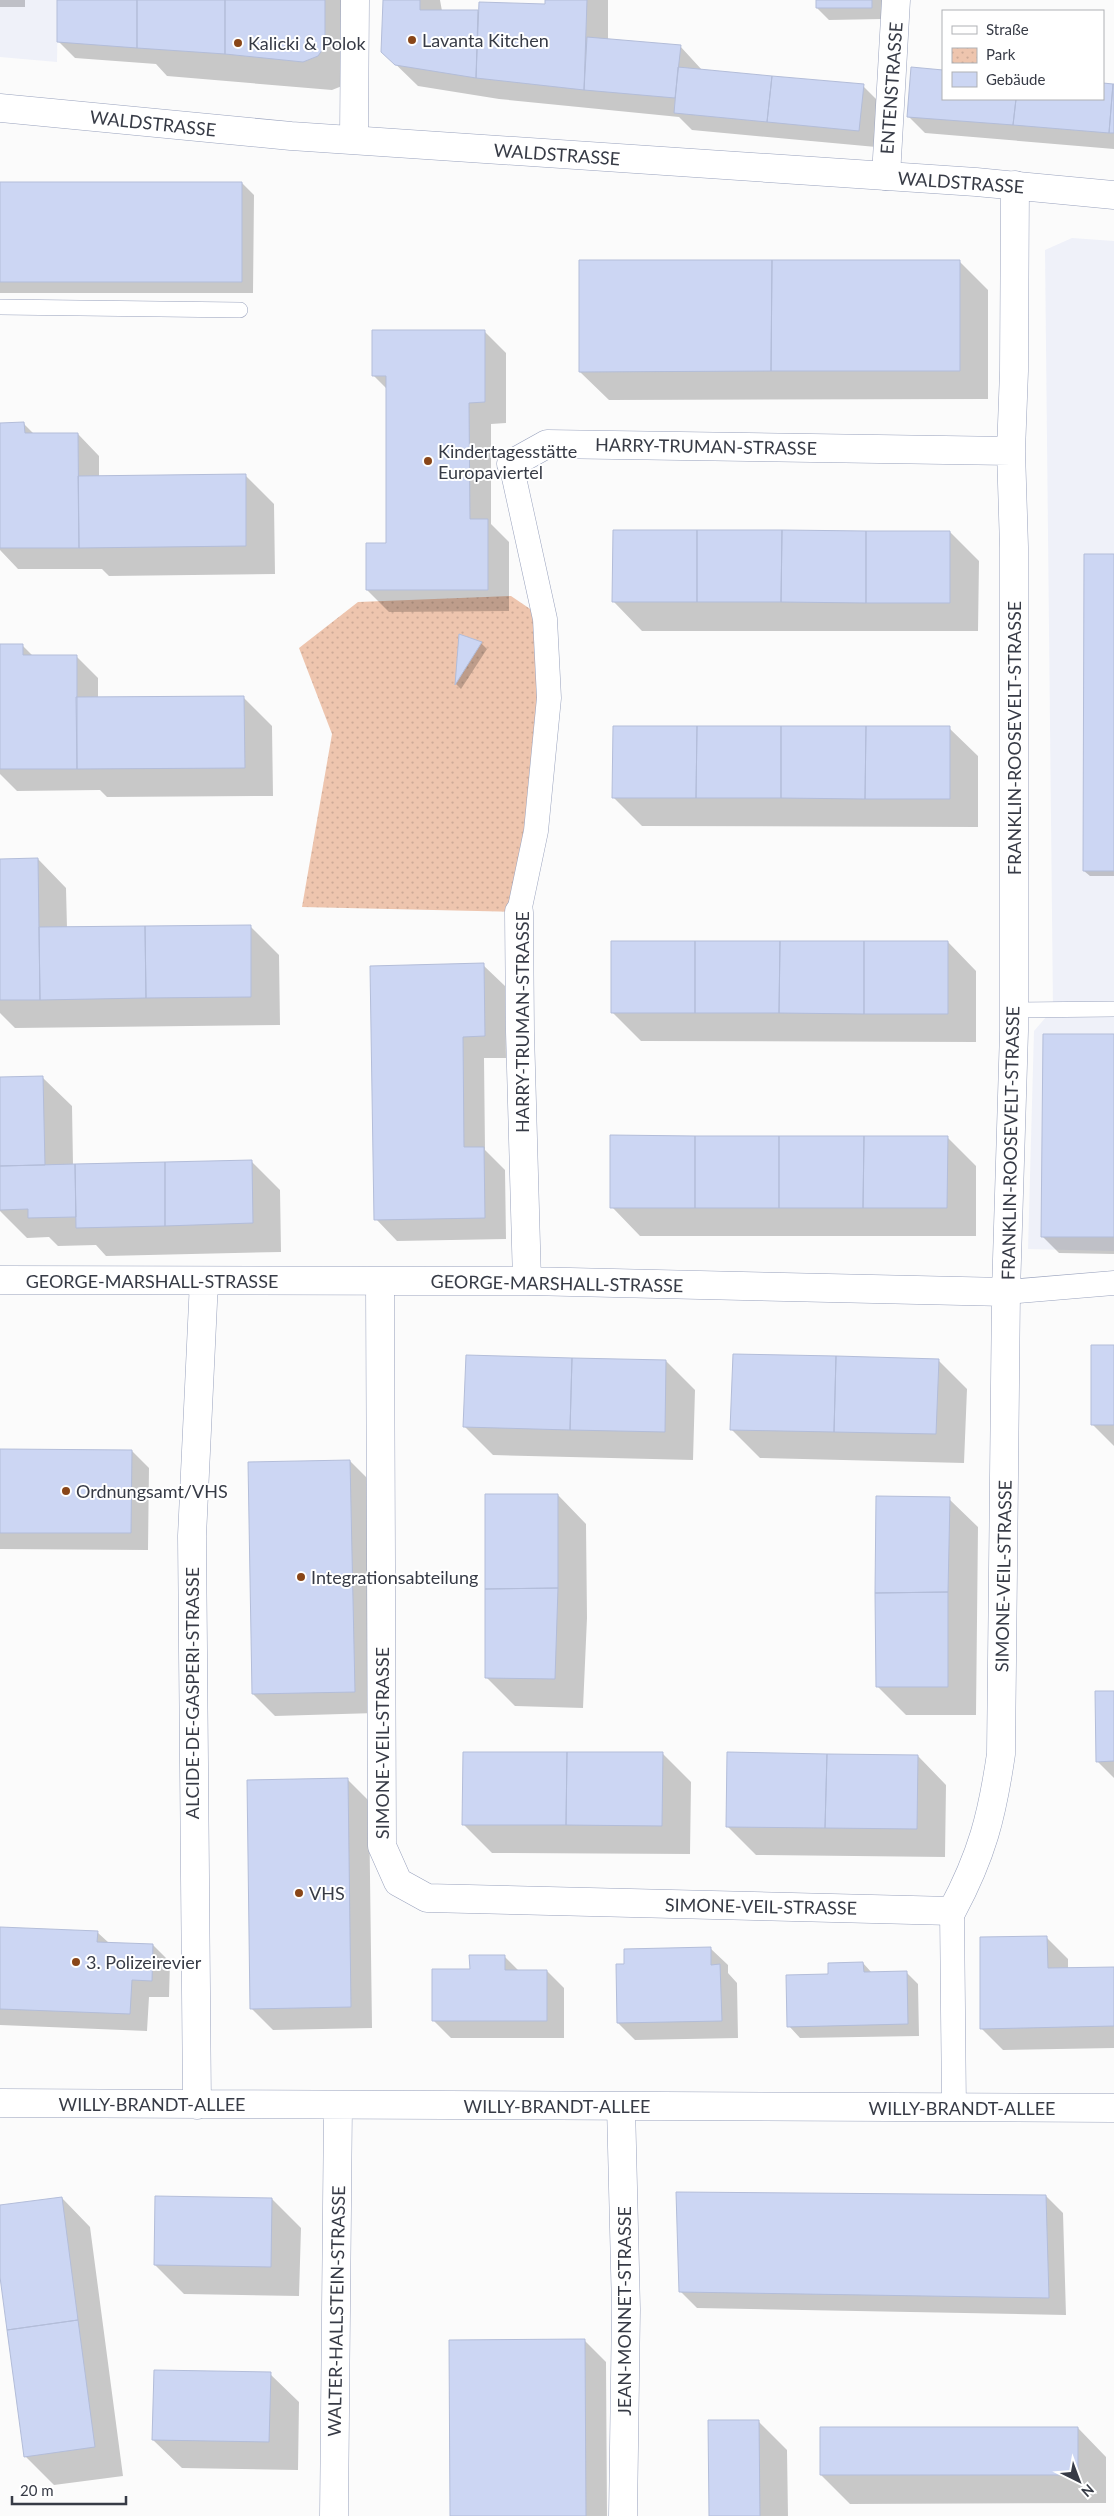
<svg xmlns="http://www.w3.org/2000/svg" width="1114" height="2516" viewBox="0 0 1114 2516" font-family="Lato,sans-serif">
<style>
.built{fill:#eff1f9}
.park{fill:url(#park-dots)}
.shadow{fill:#0003}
.building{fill:#ccd6f3;stroke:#b3bdd9}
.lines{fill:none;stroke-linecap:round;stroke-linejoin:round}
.service-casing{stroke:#99a2bd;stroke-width:16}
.pedestrian-casing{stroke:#99a2bd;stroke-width:25}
.minor-casing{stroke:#99a2bd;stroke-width:29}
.tertiary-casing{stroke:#99a2bd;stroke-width:29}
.service{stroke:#fff;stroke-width:15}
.pedestrian{stroke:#fff;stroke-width:24}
.minor{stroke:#fff;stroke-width:28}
.tertiary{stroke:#fff;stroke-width:28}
.poi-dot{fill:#894618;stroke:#fff;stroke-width:2}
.labels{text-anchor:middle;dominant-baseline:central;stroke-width:4;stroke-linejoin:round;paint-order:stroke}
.poi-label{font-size:18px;fill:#373b46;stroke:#fff;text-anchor:start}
.street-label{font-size:18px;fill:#373b46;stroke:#fff}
</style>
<defs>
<pattern id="park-dots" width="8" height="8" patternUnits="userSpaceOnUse" patternTransform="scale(1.25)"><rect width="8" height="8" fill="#eec5ae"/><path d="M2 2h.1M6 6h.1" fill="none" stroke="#cdaa97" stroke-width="1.8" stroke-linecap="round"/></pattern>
</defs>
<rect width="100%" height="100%" fill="#fbfbfb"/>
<path class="built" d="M0 0H58L57 62 0 57Z
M1072 238 1114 241V1251L1028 1249 1034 1031 1053 1009 1045 250Z"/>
<path class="park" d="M511 596 545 619 519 912 302 907 332 734 299 648 358 602Z"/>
<path class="shadow" d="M0 0H25V7H0Z
M58 0H352L347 84 332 90 167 76 156 64 75 58 58 41Z
M384 0H440L442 11 480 12 547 5V0H608V40L680 46 702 70 863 86 880 103 876 147 692 130 679 117 499 99 418 86 383 52Z
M817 0H883V19L829 20 817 8Z
M1103 84 1114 85V149L925 133 908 116 943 99H1103Z
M0 183H242L254 195 253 293H0Z
M959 261 988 290V399L609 400 580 372Z
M484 331 506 353V423L491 424V524L509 542V611L389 612 367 590 388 544 387 389 373 375Z
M0 424H24L35 435 78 434 99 456V477L245 475 274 504 275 574 109 576 102 569H18L0 550Z
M950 532 979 561 978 631H642L614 602Z
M1114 555V876H1090L1084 871Z
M460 636 481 643 487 649 461 689 456 684Z
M22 645 33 656H76L98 678V699L243 697 272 726 273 796 107 797 100 790 17 791 0 774V646Z
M949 728 978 756V827L642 826 614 798Z
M38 859 66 888 67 928 250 926 279 955 280 1025 15 1028 0 1013V860Z
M948 942 976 971V1042L641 1041 612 1012Z
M483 965 505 986 506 1058H484L485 1150 505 1170 506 1239 397 1241 376 1219Z
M1114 1035V1254L1059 1253 1042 1236Z
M0 1078H43L72 1106 73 1165 251 1161 280 1190 281 1252 106 1256 96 1245 58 1246 49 1237 27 1238 0 1211Z
M947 1137 976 1166V1236H640L612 1207Z
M1114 1347V1446L1092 1424Z
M938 1360 967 1389 964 1463 760 1458 732 1430Z
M666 1361 695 1390 693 1460 493 1455 464 1426Z
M0 1450 132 1451 149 1468 148 1550 0 1549Z
M350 1461 372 1483 376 1713 275 1716 253 1694Z
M558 1495 586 1524 587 1618 583 1708 515 1706 486 1677Z
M949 1499 978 1527 976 1715H906L877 1686Z
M1114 1692V1778L1097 1761Z
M662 1753 691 1782 690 1854 492 1853 463 1824Z
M918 1756 946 1785 945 1857 756 1855 727 1826Z
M347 1779 369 1801 372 2028 273 2030 251 2008Z
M0 1928 97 1932 109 1943 153 1945 170 1962 169 1997H149L147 2031 0 2025Z
M1046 1937 1068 1959V1969L1114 1968V2048L1003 2050 981 2028Z
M710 1948 728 1965V1973L737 1983 738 2038 635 2040 618 2023Z
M504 1956 519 1971H547L564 1988V2038H451L434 2021 471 1970Z
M863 1963 872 1973 906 1972 918 1984 919 2036 800 2038 789 2026 830 1975Z
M1046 2196 1063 2213 1066 2315 697 2308 680 2291Z
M62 2198 90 2227 123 2476 54 2485 25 2456 0 2266V2206Z
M272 2199 301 2228 299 2296 184 2294 155 2265Z
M584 2340 606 2362 607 2516H451Z
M270 2374 299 2402 298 2470 182 2468 153 2440Z
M759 2422 787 2450 788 2516H710Z
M1078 2428 1106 2457V2503L850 2504 821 2475Z"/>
<path class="building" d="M57 0H137V48L57 42Z
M137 0H225V54L137 48Z
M225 0H325V46L318 56 303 62 225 54Z
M383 0H420V10H478L476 78 395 65 381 52Z
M545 0H587L584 90 476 78 479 2 545 4Z
M816 0H872V8H816Z
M587 37 681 45 675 98 584 90Z
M678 67 772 76 767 122 674 113Z
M911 67 943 70V99H1016L1013 125 907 117Z
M772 76 864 84 859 131 767 122Z
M1103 83 1113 84 1109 133 1013 125 1016 99H1103Z
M1113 84H1114V133H1109Z
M0 182H242V282H0Z
M579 260H772L771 371 579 372Z
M772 260H960V371H771Z
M372 330H485V402L469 403 470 519H488V590H366V543H386V376H372Z
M24 422 25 433H78L79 548H0V423Z
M246 474V546L79 548 78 476Z
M613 530H697V602H612Z
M697 530H782L781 602H697Z
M782 530 866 531V603L781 602Z
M866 531H950V603H866Z
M1084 554H1114V871H1083Z
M459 634 482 642 455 685Z
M0 644H23V655H77V769H0Z
M244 696 245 768 77 769 76 697Z
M613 726H697L696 798H612Z
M697 726H781V798H696Z
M781 726H866L865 799 781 798Z
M866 726H950V799H865Z
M38 858 40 1000H0V859Z
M251 925V997L146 998 145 926Z
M145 926 146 998 40 1000 39 927Z
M611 941H695V1013H611Z
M695 941H780L779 1013H695Z
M780 941H864V1014L779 1013Z
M864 941H948V1014H864Z
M484 963 485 1036 463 1037 464 1147H484L485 1218 374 1220 370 966Z
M1043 1034H1114V1237H1041Z
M43 1076 45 1165 0 1166V1077Z
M610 1135 695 1136V1208H610Z
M695 1136H779V1208H695Z
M779 1136H864L863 1208H779Z
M864 1136H948L947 1208H863Z
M252 1160 253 1223 165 1226V1162Z
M165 1162V1226L76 1228 75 1164Z
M75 1164 76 1217 28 1218V1209L0 1210V1166Z
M1091 1345H1114V1425H1091Z
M733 1354 836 1356 834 1432 730 1430Z
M466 1355 572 1358 570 1430 463 1427Z
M836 1356 939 1359 936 1434 834 1432Z
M572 1358 666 1360 665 1432 570 1430Z
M0 1449 132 1450 131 1533H0Z
M350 1460 355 1692 252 1694 248 1462Z
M485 1494H558V1588L485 1589Z
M876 1496 950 1497 948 1592 875 1593Z
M558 1588 555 1679 485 1678V1589Z
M948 1592V1687H876L875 1593Z
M1095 1691H1114V1761L1096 1762Z
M463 1752H567L566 1825H462Z
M567 1752H663L662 1826 566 1825Z
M727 1752 827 1754 825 1828 726 1827Z
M827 1754 918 1755 917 1829 825 1828Z
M348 1778 351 2007 250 2009 247 1780Z
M0 1927 98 1931 97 1942 153 1944 152 1981 132 1980 130 2014 0 2009Z
M1047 1936 1048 1968 1114 1967V2026L980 2029V1937Z
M711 1947V1965L720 1964 722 2021 617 2023 616 1964H624V1949Z
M469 1955H505V1970H547V2021H432V1969H470Z
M863 1962 864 1972 907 1971 908 2024 787 2027 786 1975 828 1974V1963Z
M676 2192 1046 2195 1049 2298 679 2292Z
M155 2196 272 2198 271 2267 154 2265Z
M62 2197 78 2320 7 2330 0 2277V2205Z
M78 2320 95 2447 24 2457 7 2330Z
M585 2339 586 2516H450L449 2340Z
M154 2370 271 2372 269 2442 152 2440Z
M708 2420H759L760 2516H709Z
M820 2427H1078V2475H820Z"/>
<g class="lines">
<g class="service-casing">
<path id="service" d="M0 307 240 310
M1014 1010 1114 1009"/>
</g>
<g class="pedestrian-casing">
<path id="pedestrian" d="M511 464 545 619 549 698 536 831 519 912
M1006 1292 1114 1283
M952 1911 954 2108"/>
</g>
<g class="minor-casing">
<path id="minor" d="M354 139 355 0
M886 176 896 0
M511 464 547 444 1011 451
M519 912 520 1032 527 1281
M0 1280 527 1281 1006 1292
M380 1281 382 1846 398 1882 427 1898 952 1911C982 1855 992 1816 1001 1754L1006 1292 1014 1031V547L1011 451 1014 371 1015 185
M0 2103 1114 2108
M197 2105 192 1536 204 1281
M621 2106 626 2309 623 2516
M334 2516 338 2105"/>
</g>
<g class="tertiary-casing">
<path id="tertiary" d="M0 108 291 136 976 182 1114 195"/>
</g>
<use href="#service" class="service"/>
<use href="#pedestrian" class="pedestrian"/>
<use href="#minor" class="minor"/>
<use href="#tertiary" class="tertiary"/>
</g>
<g class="poi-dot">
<circle cx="412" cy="40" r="5"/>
<circle cx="238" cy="43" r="5"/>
<circle cx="428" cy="461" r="5"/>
<circle cx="66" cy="1491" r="5"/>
<circle cx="301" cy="1577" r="5"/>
<circle cx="299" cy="1893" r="5"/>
<circle cx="76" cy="1962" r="5"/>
</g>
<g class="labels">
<g class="poi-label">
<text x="422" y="40">Lavanta Kitchen</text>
<text x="248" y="43">Kalicki &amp; Polok</text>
<text x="438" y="451">Kindertagesstätte<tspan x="438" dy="21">Europaviertel</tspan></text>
<text x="76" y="1491">Ordnungsamt/VHS</text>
<text x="311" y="1577">Integrationsabteilung</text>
<text x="309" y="1893">VHS</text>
<text x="86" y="1962">3. Polizeirevier</text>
</g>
<g class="street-label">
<text transform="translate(891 88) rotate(-86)">ENTENSTRASSE</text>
<text transform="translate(153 123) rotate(6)">WALDSTRASSE</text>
<text transform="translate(557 154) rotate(4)">WALDSTRASSE</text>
<text transform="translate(961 182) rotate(4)">WALDSTRASSE</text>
<text transform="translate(706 446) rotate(1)">HARRY-TRUMAN-STRASSE</text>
<text transform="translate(1014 738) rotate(-90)">FRANKLIN-ROOSEVELT-STRASSE</text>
<text transform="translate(522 1022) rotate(-90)">HARRY-TRUMAN-STRASSE</text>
<text transform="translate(1010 1143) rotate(-89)">FRANKLIN-ROOSEVELT-STRASSE</text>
<text x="152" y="1281">GEORGE-MARSHALL-STRASSE</text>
<text transform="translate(557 1283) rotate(1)">GEORGE-MARSHALL-STRASSE</text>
<text transform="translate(1003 1576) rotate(-89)">SIMONE-VEIL-STRASSE</text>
<text transform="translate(192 1693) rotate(-90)">ALCIDE-DE-GASPERI-STRASSE</text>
<text transform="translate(382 1743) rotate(-90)">SIMONE-VEIL-STRASSE</text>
<text transform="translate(761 1906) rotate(1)">SIMONE-VEIL-STRASSE</text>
<text x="152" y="2104">WILLY-BRANDT-ALLEE</text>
<text x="557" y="2106">WILLY-BRANDT-ALLEE</text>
<text x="962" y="2108">WILLY-BRANDT-ALLEE</text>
<text transform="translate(336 2311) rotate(-89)">WALTER-HALLSTEIN-STRASSE</text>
<text transform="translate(624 2311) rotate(-90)">JEAN-MONNET-STRASSE</text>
</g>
</g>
<rect x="942" y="10" width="162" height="90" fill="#ffffff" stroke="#afb1b5"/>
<rect x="952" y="26" width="25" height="8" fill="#ffffff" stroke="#afb1b5"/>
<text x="986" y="35" font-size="15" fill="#373b46">Straße</text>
<rect x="952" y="48" width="25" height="15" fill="url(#park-dots)" stroke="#afb1b5"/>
<text x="986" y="60" font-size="15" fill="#373b46">Park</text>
<rect x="952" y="72" width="25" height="15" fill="#ccd6f3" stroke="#afb1b5"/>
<text x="986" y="85" font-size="15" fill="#373b46">Gebäude</text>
<g transform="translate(1079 2481) rotate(138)" stroke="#ffffff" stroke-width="4" paint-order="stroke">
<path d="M0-4L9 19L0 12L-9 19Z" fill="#373b46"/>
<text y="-8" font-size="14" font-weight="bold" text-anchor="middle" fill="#373b46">N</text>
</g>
<path d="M12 2496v8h114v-8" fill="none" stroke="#373b46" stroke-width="2.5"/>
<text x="20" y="2496" font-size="15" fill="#373b46" stroke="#ffffff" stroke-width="4" paint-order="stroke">20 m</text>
</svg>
